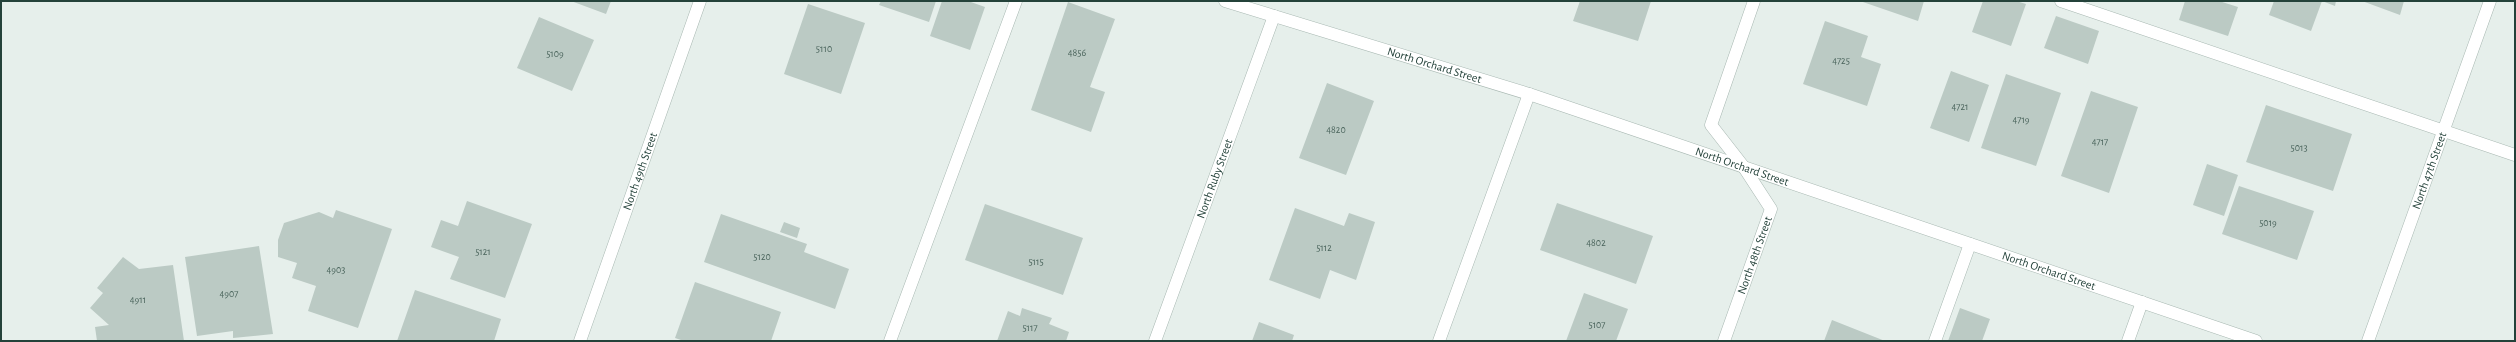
<svg xmlns="http://www.w3.org/2000/svg" width="2516" height="342" viewBox="0 0 2516 342" font-family="'Alegreya Sans',sans-serif">
<style>
.building{fill:#bbcac4}
.lines{fill:none;stroke-linecap:round;stroke-linejoin:round}
.service-casing{stroke:#a8b8b2;stroke-width:13}
.minor-casing{stroke:#a8b8b2;stroke-width:13}
.service{stroke:#fff;stroke-width:12}
.minor{stroke:#fff;stroke-width:12}
.labels{text-anchor:middle;dominant-baseline:central;stroke-width:3;stroke-linejoin:round;paint-order:stroke}
.number-label{font-size:10px;fill:#4a645c}
.street-label{font-size:12px;fill:#24423a;stroke:#f7fbf9}
</style>
<rect width="100%" height="100%" fill="#e6efeb"/>
<path class="building" d="M571 1H611L606 14Z
M881 1H936L929 22 879 5Z
M942 1H968L985 7 970 50 930 36Z
M1580 1H1651L1638 41 1573 21Z
M1860 1H1924L1918 21Z
M1983 1H2016L2026 4 2011 46 1972 32Z
M2185 1H2219L2238 7 2228 36 2179 20Z
M2274 1H2336L2335 6 2322 1 2311 31 2269 15Z
M2362 1H2404L2400 15Z
M1068 2 1115 19 1090 87 1105 92 1091 132 1031 110Z
M808 4 865 23 841 94 784 74Z
M2056 16 2099 31 2088 64 2044 48Z
M539 17 594 40 572 91 517 68Z
M1825 21 1868 36 1861 57 1881 64 1867 106 1803 84Z
M1951 71 1989 85 1969 142 1930 128Z
M2006 74 2061 93 2036 166 1981 148Z
M1327 83 1374 101 1346 175 1299 158Z
M2091 91 2138 107 2109 193 2061 176Z
M2266 105 2352 134 2333 191 2246 162Z
M2207 164 2238 175 2224 216 2193 205Z
M2239 186 2314 211 2297 260 2222 234Z
M467 201 532 224 505 298 450 279 459 257 431 247 441 220 458 226Z
M1557 203 1653 236 1636 284 1540 250Z
M985 204 1083 238 1063 295 965 260Z
M1295 208 1344 226 1349 213 1375 222 1356 280 1330 270 1320 299 1269 280Z
M336 210 392 229 358 328 308 311 316 286 292 278 297 263 278 257V240L284 223 319 212 333 218Z
M721 214 807 244 804 252 849 269 835 309 704 262Z
M784 222 800 228 797 238 780 232Z
M259 246 273 334 233 338V331L197 336 185 257Z
M123 257 139 269 173 265 184 341H97L95 327 109 325 90 308 103 293 97 288Z
M695 282 781 312 771 341H684L675 338Z
M415 290 501 319 494 341H397Z
M1584 293 1628 309 1616 341H1566Z
M1022 308 1052 318 1049 324 1069 332 1066 341H997L1008 311 1020 316Z
M1960 308 1990 319 1982 341H1948Z
M1832 320 1885 341H1824Z
M1259 322 1294 335 1292 341H1252Z"/>
<g class="lines">
<g class="service-casing">
<path id="service" d="M2061 1 2515 155
M890 341 1016 1
M1439 341 1529 94
M1935 341 1970 244"/>
</g>
<g class="minor-casing">
<g id="minor">
<path id="s1" d="M1225 1 1529 94 2256 341"/>
<path id="s2" d="M580 341 700 1"/>
<path id="s3" d="M1155 341 1274 16"/>
<path id="s4" d="M1724 341 1771 209 1743 166 1711 125 1754 1"/>
<path d="M2128 341 2142 302"/>
<path id="s5" d="M2368 341 2490 1"/>
</g>
</g>
<use href="#service" class="service"/>
<use href="#minor" class="minor"/>
</g>
<g class="labels">
<g class="number-label">
<text x="824" y="49">5110</text>
<text x="1077" y="53">4856</text>
<text x="555" y="54">5109</text>
<text x="1841" y="61">4725</text>
<text x="1960" y="107">4721</text>
<text x="2021" y="120">4719</text>
<text x="1336" y="130">4820</text>
<text x="2100" y="142">4717</text>
<text x="2299" y="148">5013</text>
<text x="2268" y="223">5019</text>
<text x="1596" y="243">4802</text>
<text x="1324" y="248">5112</text>
<text x="483" y="252">5121</text>
<text x="762" y="257">5120</text>
<text x="1036" y="262">5115</text>
<text x="336" y="270">4903</text>
<text x="229" y="294">4907</text>
<text x="138" y="300">4911</text>
<text x="1597" y="325">5107</text>
<text x="1030" y="328">5117</text>
</g>
<g class="street-label">
<text stroke="none"><textPath href="#s1" startOffset="219">North Orchard Street</textPath></text>
<text stroke="none"><textPath href="#s1" startOffset="543">North Orchard Street</textPath></text>
<text stroke="none"><textPath href="#s2" startOffset="180">North 49th Street</textPath></text>
<text stroke="none"><textPath href="#s5" startOffset="181">North 47th Street</textPath></text>
<text stroke="none"><textPath href="#s3" startOffset="173">North Ruby Street</textPath></text>
<text stroke="none"><textPath href="#s4" startOffset="91">North 48th Street</textPath></text>
<text stroke="none"><textPath href="#s1" startOffset="867">North Orchard Street</textPath></text>
</g>
</g>
<rect width="2516" height="342" fill="none" stroke="#24423a" stroke-width="4"/>
</svg>
